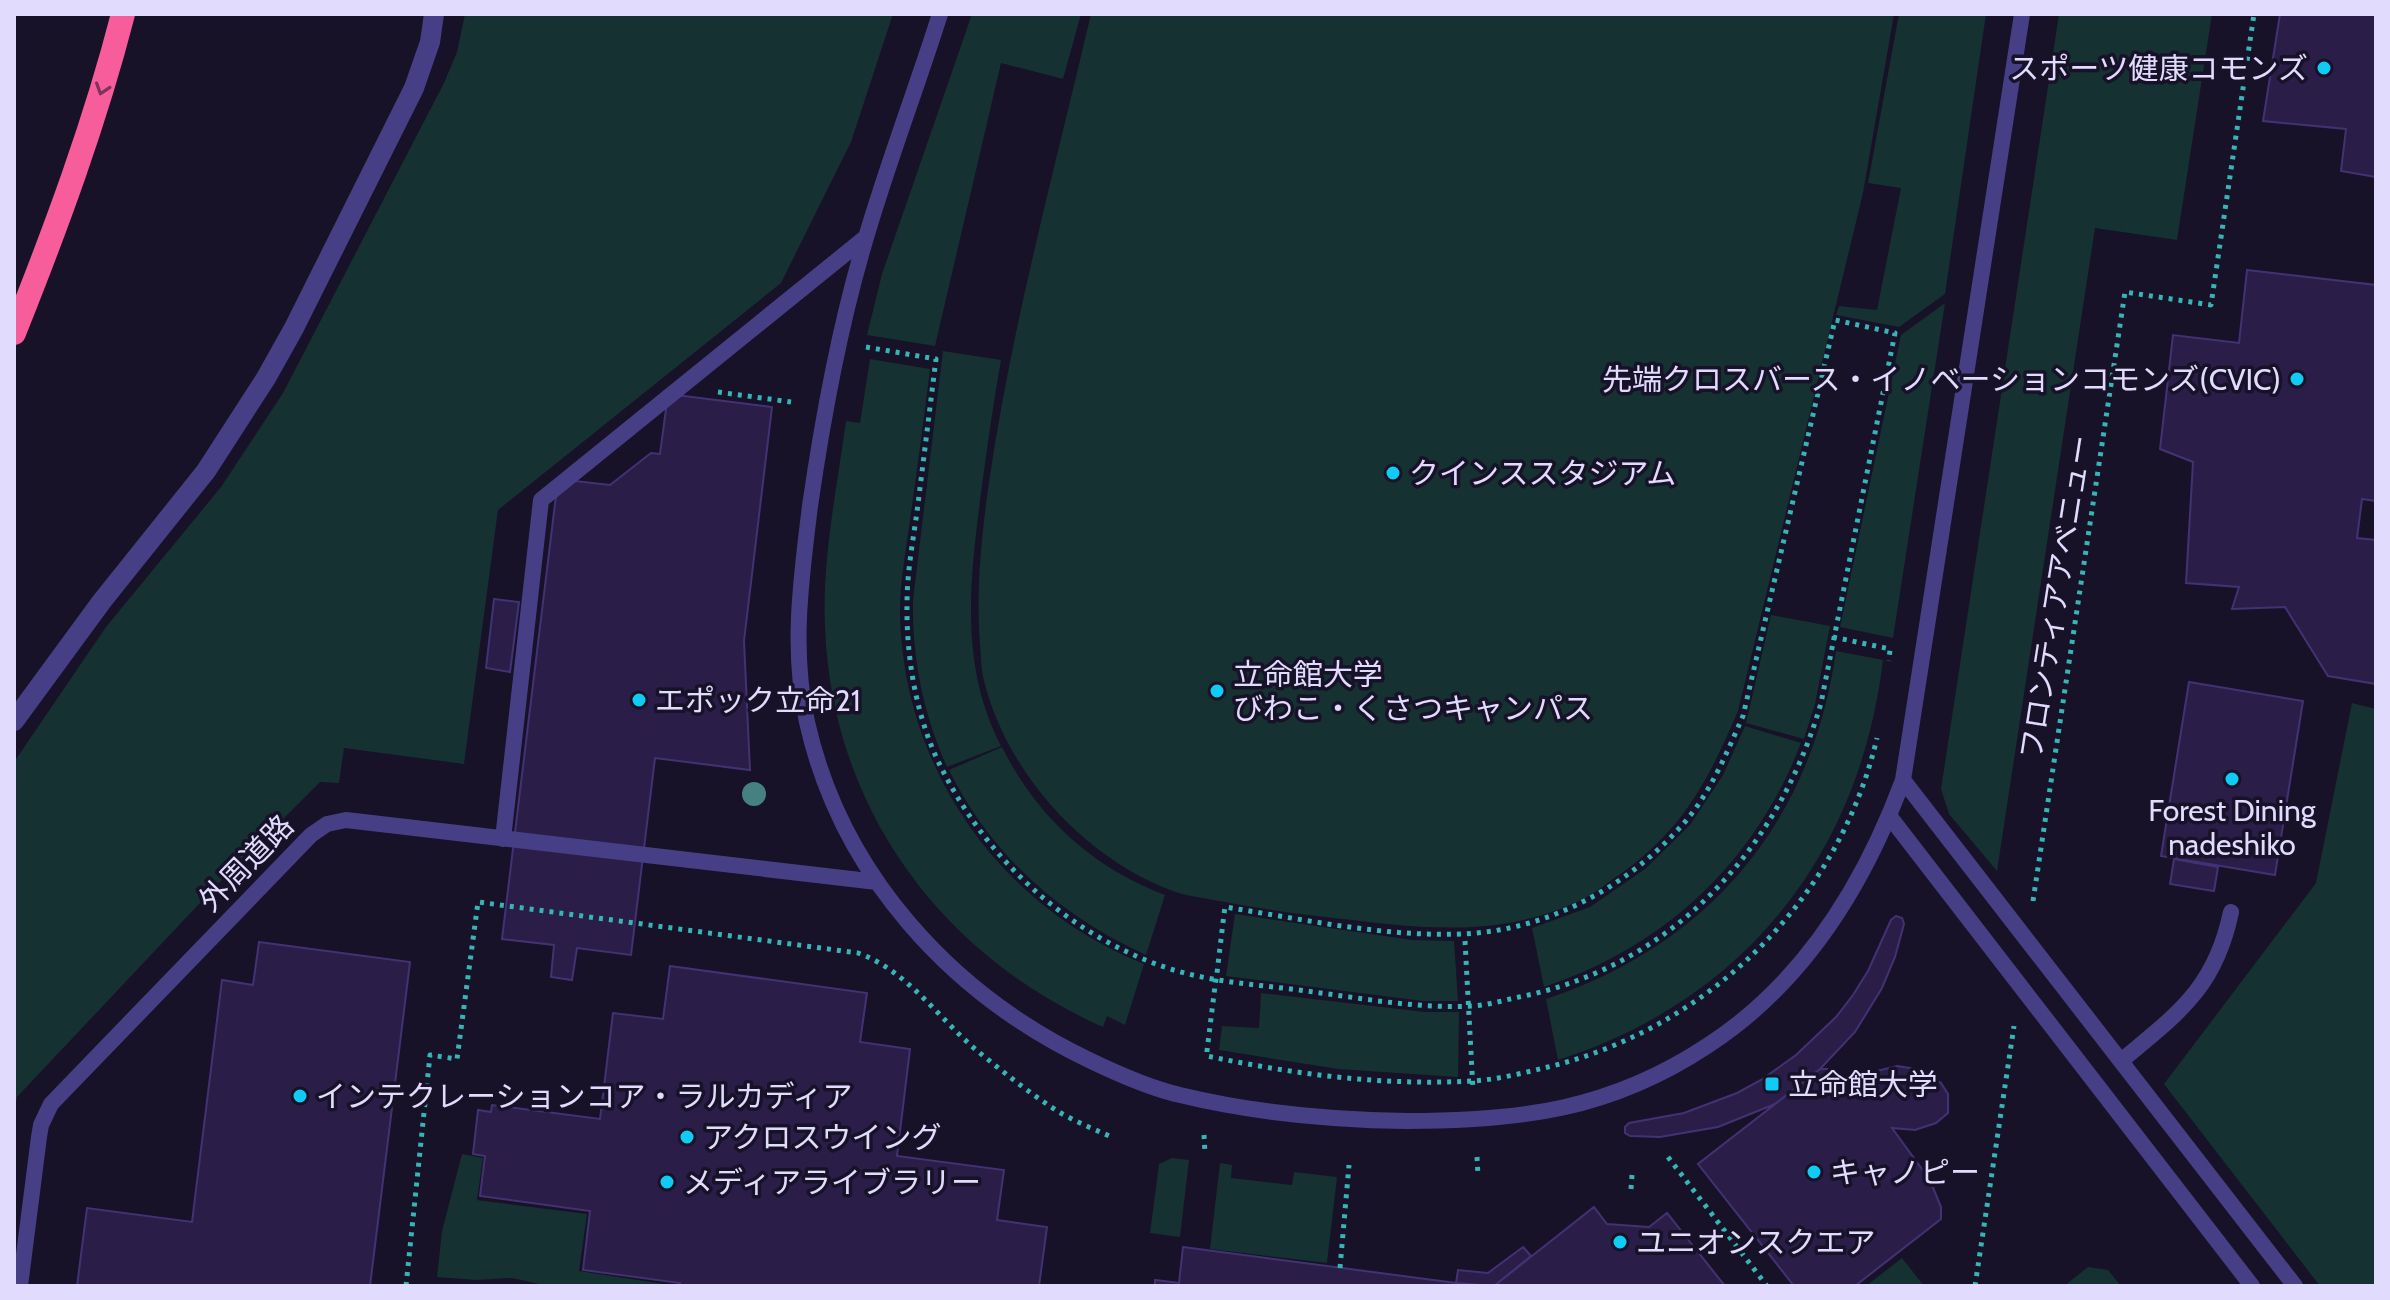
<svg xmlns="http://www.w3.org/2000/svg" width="2390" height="1300" viewBox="0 0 2390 1300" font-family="Cabin,'Noto Sans JP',sans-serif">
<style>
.green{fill:#153132}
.building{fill:#2a1e49;stroke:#433273;stroke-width:2}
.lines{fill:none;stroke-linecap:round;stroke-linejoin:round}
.path{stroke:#36b4b6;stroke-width:5;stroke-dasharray:4 6;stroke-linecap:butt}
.service{stroke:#473f85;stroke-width:16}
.tertiary{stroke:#473f85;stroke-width:20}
.motorway{stroke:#f75c9b;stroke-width:24}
.tree{fill:#44817f}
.oneway{stroke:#7c335c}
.poi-dot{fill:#10ccf4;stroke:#171228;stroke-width:3}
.labels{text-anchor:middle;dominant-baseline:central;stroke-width:7;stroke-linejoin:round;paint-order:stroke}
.poi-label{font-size:30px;fill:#e1dbfd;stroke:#171228;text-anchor:start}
.street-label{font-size:30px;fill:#e1dbfd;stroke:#171228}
</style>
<rect width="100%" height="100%" fill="#171228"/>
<path class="green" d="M465 14H893L851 142 781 283 498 510 464 764 344 748 339 783 320 782 215 887 17 1097 14 1114V762L106 627 221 487 283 393 444 83 457 52Z
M972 14H1081L1063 79 1001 63 935 346 867 335 882 274Z
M1091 14H1894L1863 193 1738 711C1708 781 1683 830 1619 875 1608 882 1597 892 1585 898 1510 936 1432 930 1352 920 1305 915 1259 909 1213 900 1200 897 1185 896 1173 891 1083 858 1005 771 983 677 981 667 981 655 980 645 976 592 981 541 988 489 1011 328 1054 172 1091 14Z
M1899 14H1986L1945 294 1899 327 1836 315 1839 306 1877 310 1901 188 1868 183Z
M2059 14H2212L2177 240 2095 228 1997 871 1949 814 1941 789Z
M1945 303 1893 638 1840 627 1901 335Z
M943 351 1001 360C993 404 987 449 981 493 970 580 959 664 1001 746L947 767C923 713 912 659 913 600Z
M870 359 930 369C924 420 917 470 910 520 906 550 900 581 900 611 902 768 999 906 1144 964L1125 1025 1107 1016 1103 1027C940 955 831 806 825 626 822 558 837 488 846 421L860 423Z
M1771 615 1830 626 1815 704 1804 739 1746 723Z
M1836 651 1883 660C1860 853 1746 1000 1558 1060L1546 999C1709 945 1812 822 1836 651Z
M2352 703 2376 709V1286H2320L2164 1084 2316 883Z
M1745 726 1801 743C1756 861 1665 947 1544 987L1532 928 1590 907 1645 869 1690 825 1723 775Z
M1002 747C1037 817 1092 867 1165 895L1146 955C1060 916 991 855 949 770Z
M1235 914 1412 940 1454 941 1458 1001H1423L1226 976Z
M1261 993 1425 1012H1459L1458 1077 1338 1069 1219 1050 1222 1026 1259 1028Z
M462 1154 483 1158 477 1200 587 1214 579 1271 677 1286H548L512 1278 476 1280 437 1277 442 1231Z
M1172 1158 1189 1160 1180 1237 1150 1233 1159 1164Z
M1220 1163 1232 1165 1231 1178 1292 1185 1294 1172 1337 1177 1327 1263 1210 1249Z
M1902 1258 1924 1286H1866Z
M2088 1267 2108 1270 2121 1286H2064Z"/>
<path class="building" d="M2280 14H2376V177L2341 171 2346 129 2263 121Z
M2247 270 2376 285V501L2362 499 2357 538 2376 540V684L2328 676 2285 607 2232 609 2239 587 2186 583 2193 462 2160 449 2173 335 2239 343Z
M668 394 772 407 744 641 750 770 655 758 631 955 577 948 572 980 551 977 554 945 502 939 558 479 610 485 651 453 660 454Z
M494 599 519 602 510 672 486 668Z
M2189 682 2303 701 2275 875 2161 856Z
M2174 859 2218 867 2214 891 2170 884Z
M1896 916 1902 918 1904 924 1895 957 1882 988 1855 1032 1820 1069 1775 1104 1718 1127 1660 1137 1630 1136 1625 1133V1127L1629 1123 1684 1113 1737 1093 1761 1080 1796 1055 1836 1017 1853 995 1868 971 1891 920Z
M259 942 410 962 370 1286H77L87 1208 192 1222 222 980 253 985Z
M670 966 867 993 860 1042 910 1049 897 1156 1004 1170 997 1220 1047 1227 1039 1286H680V1283L583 1270 590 1211 480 1196 485 1156 473 1154 478 1110 491 1112 492 1105 600 1119 613 1013 663 1019Z
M1897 1066 1916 1069 1931 1076 1941 1083 1948 1094V1113L1936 1123 1915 1130 1892 1128 1930 1180 1941 1207V1219L1855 1286H1794L1698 1164 1820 1069H1828L1854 1085 1869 1073Z
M1594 1207 1607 1224 1649 1227 1667 1213 1725 1286H1494Z
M1183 1247 1456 1283 1477 1286H1155V1280L1179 1283Z
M1523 1247 1531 1256 1494 1286 1456 1283 1458 1270 1488 1273Z"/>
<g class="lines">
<path class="path" d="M866 347 936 359C930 407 924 456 918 504 914 536 907 570 907 603 906 659 917 723 944 773 992 866 1076 941 1177 971 1219 983 1263 985 1306 991 1361 998 1417 1009 1473 1006 1489 1005 1504 1000 1519 997 1671 967 1779 850 1821 703L1895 333 1835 320 1743 716C1727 752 1711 792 1684 823 1628 887 1547 931 1461 934 1383 937 1302 919 1225 907L1224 914 1217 973 1215 986 1207 1051V1056C1293 1074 1383 1086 1471 1081 1496 1080 1523 1073 1548 1067 1709 1028 1839 900 1877 738
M718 392 791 402
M1833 637 1890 649 1889 661
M2033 901 2125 292 2211 305 2254 14
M1465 941 1473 1090
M1204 1135 1205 1154
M1477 1157 1478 1176
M1668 1157 1767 1286
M1631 1189 1632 1175
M1340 1268 1349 1165
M406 1286 430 1055 457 1059 478 902 858 953C906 970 937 1016 975 1049 1002 1071 1029 1093 1059 1112 1076 1122 1096 1130 1114 1138
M1975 1286 2014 1026"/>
<path class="service" d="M940 14C916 90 887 165 865 241 839 328 823 416 810 506 801 579 791 650 807 722 841 874 951 994 1089 1060 1118 1074 1149 1088 1180 1095 1254 1113 1331 1120 1407 1121 1520 1121 1610 1110 1707 1046 1803 984 1864 885 1903 780L2022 14
M1903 780 2295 1286
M1890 817 2252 1286
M503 839 541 500 866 237
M2121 1061C2177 1014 2215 989 2231 912
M20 1286 39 1137 41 1125 51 1104 311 835 327 824 346 820 877 882"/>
<path class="tertiary" d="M14 721 102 601 206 471 266 378 294 328 414 88 430 42 434 14"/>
<path class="motorway" d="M14 333C56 228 95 123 123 14"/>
</g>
<circle class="tree" cx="754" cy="794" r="12"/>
<defs><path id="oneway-chevron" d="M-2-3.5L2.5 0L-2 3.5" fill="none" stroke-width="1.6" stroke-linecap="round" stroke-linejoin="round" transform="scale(2)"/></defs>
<use class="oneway" href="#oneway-chevron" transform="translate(102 89) rotate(108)"/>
<g class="poi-dot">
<circle cx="2324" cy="68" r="8"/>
<circle cx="2297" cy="379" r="8"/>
<circle cx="1393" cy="473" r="8"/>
<circle cx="1217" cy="691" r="8"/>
<circle cx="639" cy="700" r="8"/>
<circle cx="2232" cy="779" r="8"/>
<rect x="1764" y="1076" width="16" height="16" rx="4"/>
<circle cx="300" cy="1096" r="8"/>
<circle cx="687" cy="1137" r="8"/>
<circle cx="1814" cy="1172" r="8"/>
<circle cx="667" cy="1182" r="8"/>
<circle cx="1620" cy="1242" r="8"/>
</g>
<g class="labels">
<g class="poi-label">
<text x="2308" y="68" text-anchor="end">スポーツ健康コモンズ</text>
<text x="2281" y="379" text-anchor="end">先端クロスバース・イノベーションコモンズ(CVIC)</text>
<text x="1409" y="473">クインススタジアム</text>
<text x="1233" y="674">立命館大学<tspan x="1233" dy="34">びわこ・くさつキャンパス</tspan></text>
<text x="655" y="700">エポック立命21</text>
<text x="2232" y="810" text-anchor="middle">Forest Dining<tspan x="2232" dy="34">nadeshiko</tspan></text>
<text x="1788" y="1084">立命館大学</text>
<text x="316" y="1096">インテクレーションコア・ラルカディア</text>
<text x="703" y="1137">アクロスウイング</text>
<text x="1830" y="1172">キャノピー</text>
<text x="683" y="1182">メディアライブラリー</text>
<text x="1636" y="1242">ユニオンスクエア</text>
</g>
<g class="street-label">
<text transform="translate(2056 597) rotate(-81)">フロンティアアベニュー</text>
<text transform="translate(246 863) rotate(-46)">外周道路</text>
</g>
</g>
<rect width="2390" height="1300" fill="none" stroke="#e1dbfd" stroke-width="32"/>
</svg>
